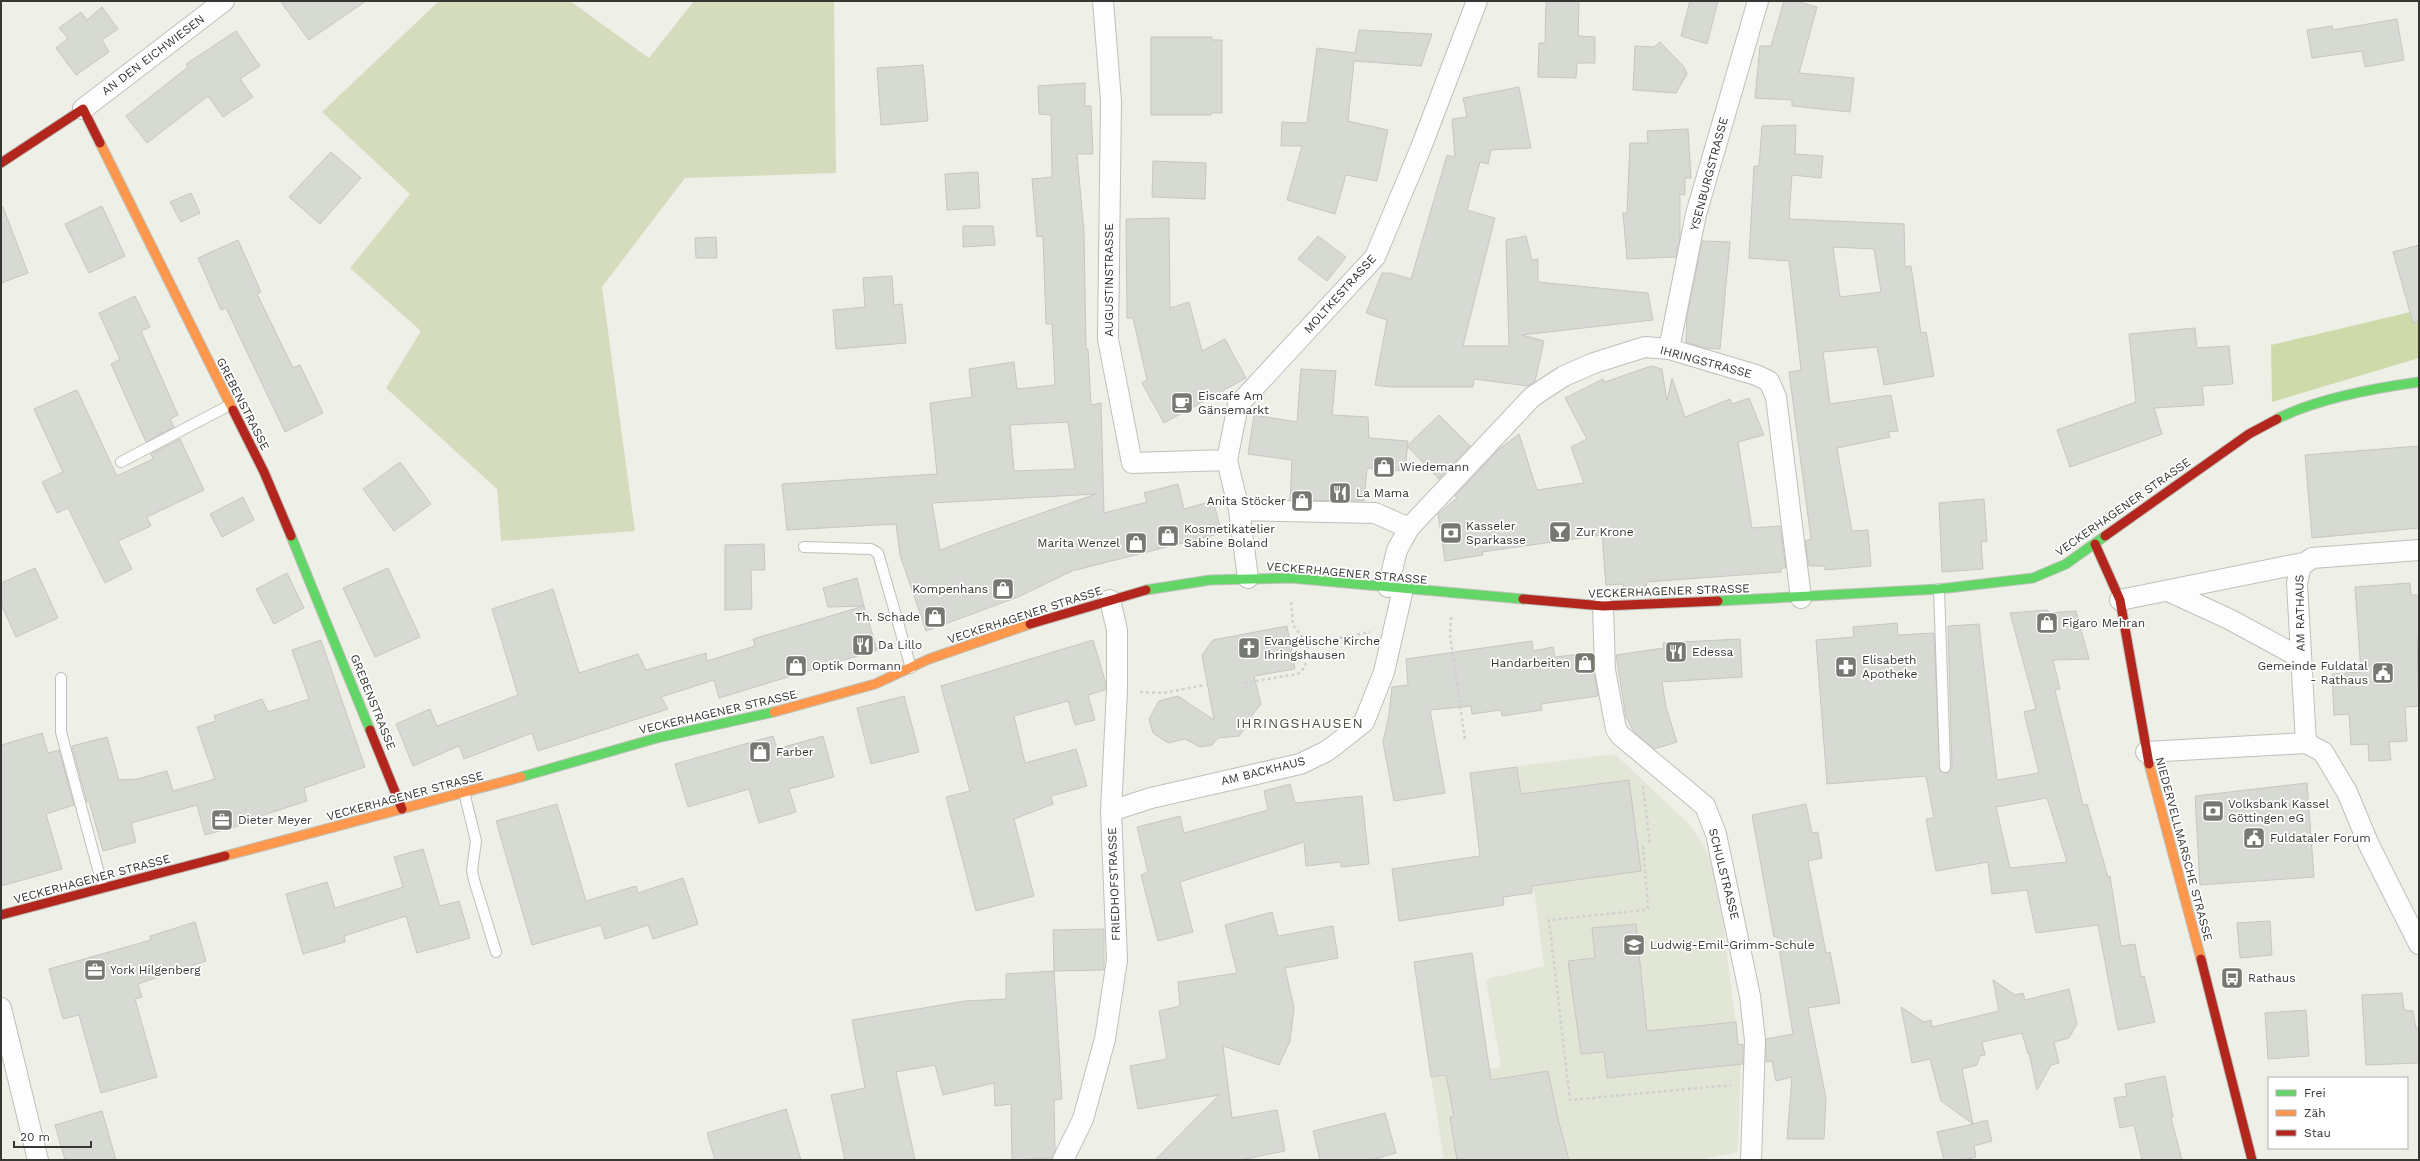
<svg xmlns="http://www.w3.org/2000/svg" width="2420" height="1161" viewBox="0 0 2420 1161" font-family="'Work Sans',sans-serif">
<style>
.built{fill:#e2e6d7}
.green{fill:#d5dcbe}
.forest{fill:#cedaa9}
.building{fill:#d7d9d3;stroke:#c5c7c1;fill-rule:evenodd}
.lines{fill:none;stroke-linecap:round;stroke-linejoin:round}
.lane-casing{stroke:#bec0b9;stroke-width:12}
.street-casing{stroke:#bec0b9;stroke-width:22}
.fast-casing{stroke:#bec0b9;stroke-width:11}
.slow-casing{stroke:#bec0b9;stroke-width:11}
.jam-casing{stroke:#bec0b9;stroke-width:11}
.path{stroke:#cfd1ce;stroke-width:2.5;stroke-dasharray:3 3;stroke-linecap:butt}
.lane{stroke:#fcfdfc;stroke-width:10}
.street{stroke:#fcfdfc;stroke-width:20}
.fast{stroke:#63d668;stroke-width:9}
.slow{stroke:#ff974d;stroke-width:9}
.jam{stroke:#b3261e;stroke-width:9}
.labels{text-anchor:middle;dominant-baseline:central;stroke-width:3.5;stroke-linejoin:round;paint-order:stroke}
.street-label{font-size:12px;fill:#363732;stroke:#fff}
.poi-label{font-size:12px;fill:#363732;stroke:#fff;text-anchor:start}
.quarter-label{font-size:14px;letter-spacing:1px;fill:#525549;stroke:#fff}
</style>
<rect width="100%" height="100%" fill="#eef0e8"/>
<path class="built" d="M1615 754 1689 824 1706 849 1713 869 1723 923 1741 1064 1738 1152 1700 1160H1444L1431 1078 1501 1067 1486 979 1544 966 1518 766Z"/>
<path class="green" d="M439 1H570L649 58 694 1H834L836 173 685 178 602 287 635 531 501 541 497 489 386 388 421 331 350 268 410 194 322 112Z"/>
<path class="forest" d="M2419 310V358L2272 402 2271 345Z"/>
<path class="building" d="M280 1H366L309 40Z
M1546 1H1579L1578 36 1595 37V63H1577L1576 78 1538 77 1539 43H1545Z
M1690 1H1718L1707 44 1681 36Z
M1784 1H1796L1817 7 1799 73 1854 78 1850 112 1792 106V100L1755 98 1760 46H1771Z
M102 7 118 29 102 40 109 52 76 75 56 48 68 38 59 28 81 12 87 20Z
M2397 19 2404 60 2365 67 2362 51 2312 58 2307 30 2332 26 2333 30Z
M1359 30 1432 34 1421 66 1354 61 1348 121 1388 130 1377 181 1346 175 1335 214 1287 200 1302 146H1281L1282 122 1307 123 1317 48 1355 53Z
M236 31 260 66 240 79 253 97 223 117 208 96 147 143 126 116 188 67 186 64Z
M1151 37H1212V40H1222V113H1211V115H1151Z
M1660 42 1684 67 1687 74 1676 93 1633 90 1635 46 1654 47Z
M923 65 928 121 881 125 877 68Z
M1085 83V106H1091L1093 154H1077L1084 233 1086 349H1088L1091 405 1101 403 1104 513 1147 502 1144 493 1178 484 1184 509 1213 501 1222 533 1072 571 1018 597 926 631 900 555 896 524 787 530 782 484 937 474 930 403 972 397 969 369 1014 362 1017 389 1055 385 1052 324H1046L1043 236 1037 237 1032 179 1052 177 1051 115 1039 114 1038 86ZM1068 422 1075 469 1014 471 1010 425ZM1096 494 988 532 940 550 932 503Z
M1519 87 1531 148 1491 150 1488 164 1480 162 1467 210 1495 218 1463 346H1509L1506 240 1526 236 1532 260 1538 259V282L1648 293 1653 320 1522 335 1544 341 1535 381 1528 386 1474 379 1473 387H1390L1375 385 1387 320 1366 313 1382 273H1390L1411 279 1447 155 1455 157 1452 119 1467 117 1463 98Z
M1796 125 1795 154 1823 156 1821 178 1792 175 1789 219 1904 224 1905 267 1911 266 1921 333 1926 332 1934 376 1884 385 1877 347 1823 352 1830 404 1891 395 1898 431 1888 432 1890 437 1837 448 1852 531 1868 530 1871 566 1825 570 1824 566H1809L1805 541 1811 539 1789 372 1801 370 1789 261 1749 258 1754 166H1759L1762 126ZM1833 247 1874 249 1881 292 1840 297Z
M1688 129 1691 178H1685V195L1680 194V238L1676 257 1627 259 1623 213H1627L1630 143H1648L1647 131Z
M331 152 361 178 320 224 289 197Z
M1153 161 1206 163 1205 199 1152 197Z
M978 172 980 208 947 210 945 174Z
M191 193 200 213 181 222 170 202Z
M102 206 125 256 89 273 65 224Z
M1 207H3L28 273 1 283Z
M1169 218 1170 308 1189 302 1202 351 1225 339 1246 378 1164 423 1142 383 1147 380 1133 318H1127L1126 219Z
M963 226H993L995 245 963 247Z
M1318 236 1346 257 1327 281 1298 259Z
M716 237 717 258H696L695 238Z
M238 240 261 292 257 294 293 368 300 365 323 413 285 432 226 308 221 310 198 258Z
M1702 241 1730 242 1720 349 1704 348 1686 342 1687 316Z
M2419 245V322L2413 323 2393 252Z
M892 276 894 305 902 304 906 343 836 349 833 310 865 307 863 278Z
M135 296 150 327 141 331 178 415 170 419 174 427 146 442 111 364 120 359 99 313Z
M2195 328 2197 348 2229 346 2233 384 2202 386 2204 405 2154 408 2162 434 2070 467 2057 430 2136 402 2129 334Z
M1651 366 1662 369 1667 401 1672 378 1685 417 1730 399 1732 404 1749 398 1764 435 1738 442 1752 528 1780 526 1786 568H1781V572L1647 582 1646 587 1624 589 1623 584 1606 585 1602 535 1482 552 1483 555 1445 561 1438 514 1457 498 1455 496 1498 450 1519 434 1537 490 1584 483 1571 447 1587 439 1565 398 1603 379 1605 382Z
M1301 369 1336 371 1332 415 1368 417 1369 438 1408 441 1405 471 1367 468 1364 501 1290 500 1292 460 1248 454 1254 415 1297 422Z
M77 390 117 476 153 459 151 454 180 439 204 490 147 517 151 526 118 541 132 569 105 583 68 508 57 513 42 482 63 472 34 409Z
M1439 415 1470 446 1439 479 1407 446Z
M2419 446V528L2312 538 2305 455Z
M400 462 431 504 394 531 363 489Z
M243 497 254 520 222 537 210 514Z
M1984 499 1987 541 1981 542 1983 569 1942 572 1939 503Z
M764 544 765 570H751L752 609 725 610V545Z
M35 568 58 618 16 637 1 604V583Z
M388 568 420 637 375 657 343 588Z
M287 573 304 608 274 624 256 589Z
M857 578 864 606 828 607 823 588Z
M2410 583 2411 595H2419V638H2417L2419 706 2405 707 2407 741 2389 742 2391 760 2369 761 2368 744 2351 745 2349 714 2334 715 2332 674 2361 672 2355 587Z
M553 589 579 673 638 654 646 670 706 653 707 661 755 646 753 639 864 606 877 650 719 698 714 680 661 697 668 709 538 751 532 733 464 759 459 746 413 766 396 724 430 709 437 726 518 695 492 609Z
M2048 610V613L2076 611 2089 659 2053 660 2060 689 2055 690 2083 805 2087 804 2108 877 2110 876 2121 946 2135 944 2141 977 2144 976 2155 1022 2118 1030 2098 925 2036 933 2027 890 1992 894 1988 862 1936 871 1926 819 1934 818 1926 776 1827 784 1816 640 1854 637 1853 627 1897 623 1898 635 1934 633 1940 771 1948 773 1952 767 1948 626 1979 624 1997 780 2039 773 2024 712 2036 709 2010 613ZM2047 798 2067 862 2010 868 1996 807Z
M1287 626 1295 669 1254 676 1261 704 1246 723 1247 726 1239 736 1218 738 1212 745 1200 747 1185 739 1168 743 1153 733 1149 719 1159 701 1178 696 1214 720 1202 655 1213 640Z
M1740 639 1742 677 1662 682 1666 707 1677 742 1654 749 1634 732 1626 717 1616 655 1664 648 1663 643Z
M321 640 365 767 304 788 307 801 245 821V824L205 835 197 805 131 823 136 842 103 851 89 801 87 802 72 746 107 737 119 780 137 779 167 771 173 791 215 779 197 727 216 721 214 716 262 699 268 712 309 699 292 650Z
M1093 640 1106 684 1105 690 1088 695 1095 720 1075 725 1068 701 1014 716 1025 763 1076 749 1087 786 1051 796 1053 804 1014 819 1034 896 976 911 946 797 970 791 941 686Z
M1532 641 1533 651 1553 647 1555 657 1591 653 1598 696 1541 704 1542 710 1502 716 1501 710 1472 714 1471 706 1430 710 1445 793 1394 801 1383 742 1389 715 1392 687 1408 685 1406 659Z
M904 696 919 752 871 764 857 708Z
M42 733 48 753 59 750 74 805 46 814 62 869 1 886V745Z
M773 736 777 749 823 736 834 777 789 789 796 812 759 823 749 789 688 807 675 764Z
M1517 767 1521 794 1629 780 1641 871 1532 886V893L1503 897 1504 905 1399 921 1392 869 1480 856 1470 773Z
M2307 783 2314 877 2200 885 2195 796Z
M1290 784 1295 803 1362 796 1369 864 1341 867V862L1306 866 1304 842 1180 882 1193 932 1158 941 1141 875 1148 872 1137 827 1180 816 1184 833 1268 810 1264 791Z
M557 804 586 901 636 886 638 893 683 878 698 924 653 939 648 925 605 939 601 925 532 945 496 821Z
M1806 804 1812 833 1818 832 1822 858 1808 861 1826 953 1830 952 1840 1003 1808 1008 1826 1098 1824 1139H1787L1792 1077 1776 1081 1772 1061 1766 1062V1039L1793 1034 1777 936 1774 937 1752 815Z
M423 849 440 906 459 901 470 938 417 953 406 916 344 936 345 942 303 954 286 894 327 882 335 908 403 887 394 857Z
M1272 912 1278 936 1333 926 1338 958 1285 968 1294 1008 1290 1041 1279 1065 1223 1046 1232 1118 1277 1110 1285 1151 1240 1160H1155L1219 1095 1138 1109 1130 1066 1167 1059 1159 1011 1180 1006 1178 982 1237 973 1225 925Z
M2270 921 2272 955 2240 958 2237 923Z
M195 922 206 961 138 984 142 997 135 999 157 1077 101 1093 79 1015 63 1019 49 969 151 940 150 936Z
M1636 924 1647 1031 1736 1022 1738 1045 1743 1044V1064L1607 1078 1604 1052 1581 1054 1568 961 1595 958 1592 928Z
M1104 929V970L1054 971 1053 930Z
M1472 953 1491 1080 1548 1071 1558 1119 1569 1160H1457L1450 1117 1454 1116 1446 1075 1431 1077 1414 962Z
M1054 971 1062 1099 1054 1100 1055 1151 1052 1158 1012 1160 1011 1104 995 1106 994 1083 943 1095 935 1065 896 1072 915 1160H845L831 1095 865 1088 852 1020 965 1001 1006 999V974Z
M1993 980 2015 995 2023 993 2025 1000 2069 989 2077 1024 2069 1038 2054 1042 2059 1063 2051 1065 2037 1090 2029 1053 2028 1054 2022 1033 1982 1042 1985 1055 1980 1056 1977 1065 1962 1069 1973 1124 1987 1120 1992 1141 1974 1146 1976 1157 1964 1160H1944L1937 1132 1973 1124 1941 1101 1930 1059 1912 1063 1901 1007 1924 1022 1931 1020 1932 1027 1999 1011Z
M2402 993 2404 1010 2413 1011 2416 1028H2419V1063L2366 1065 2362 995Z
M2306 1010 2309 1056 2268 1059 2265 1013Z
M2165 1076 2173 1117 2171 1118 2182 1160H2142L2134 1125 2120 1128 2114 1098 2127 1096 2125 1084Z
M786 1109 801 1160H715L707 1133Z
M102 1111 116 1160H65L55 1125Z
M1385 1113 1396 1153 1371 1160H1320L1313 1131Z"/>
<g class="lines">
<g class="lane-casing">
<path id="lane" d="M121 462 230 405
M804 547 871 549 878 553 911 668
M1939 589 1945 767
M61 678V732L103 888
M464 792 476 841 472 870 474 880 496 952"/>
</g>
<g class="street-casing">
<path id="street" d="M1103 1 1111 101 1108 339 1132 463 1227 460
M83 109 224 1
M1669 349 1696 214 1758 1
M1239 510 1375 513 1409 528
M1248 578 1239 510 1227 460 1238 405 1375 257 1420 150 1477 1
M1388 587 1397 550 1409 528 1532 397 1564 376 1594 363 1645 347 1669 349 1756 375 1769 381 1776 397 1801 598
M2168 591 2229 619 2301 658
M2120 600 2303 563
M1603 606 1605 670 1616 729 1620 735 1705 806 1716 834 1750 996 1755 1040 1751 1160
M2306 743 2323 752 2347 792 2369 845 2419 944
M2146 752 2306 743 2297 583 2301 566 2312 558 2419 550
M1111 811 1151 798 1300 764 1325 752 1335 745 1364 722 1384 672 1403 589
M1 1008 38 1160
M1063 1160 1083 1119 1105 1039 1117 960 1111 811 1117 690V630L1110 600"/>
</g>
<g class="fast-casing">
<path id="fast" d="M2277 419C2316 399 2375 388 2419 382
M291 536 370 730
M1146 590 1210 580 1291 578 1523 599
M1718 601 1939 589 2033 578 2066 564 2105 536
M521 777 657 738 774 712"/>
</g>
<g class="slow-casing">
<path id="slow" d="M100 143 233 410
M774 712 875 684 929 659 1030 624
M2149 764 2201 959
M225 856 521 777"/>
</g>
<g class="jam-casing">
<path id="jam" d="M1 163 83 109 100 143
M233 410 264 472 291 536
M2105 536 2249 434 2277 419
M2095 544 2120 600 2149 764
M1523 599 1603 606 1718 601
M1030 624 1146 590
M370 730 402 809
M1 915 225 856
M2201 959 2252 1160"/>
</g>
<path class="path" d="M1291 602 1293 625 1308 644
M1451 617 1450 635 1465 740
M1244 683 1298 674 1305 667 1308 644 1370 632
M2325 683 2332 682
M1140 692 1163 693 1205 685
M1643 786 1650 845
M1643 846 1648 909
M1645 910 1549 920 1570 1100 1731 1085"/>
<use href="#lane" class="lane"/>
<use href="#street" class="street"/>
<use href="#fast" class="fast"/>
<use href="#slow" class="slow"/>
<use href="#jam" class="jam"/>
</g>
<defs>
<g id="cafe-square" transform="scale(1.15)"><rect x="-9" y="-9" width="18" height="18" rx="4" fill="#767872" stroke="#fff"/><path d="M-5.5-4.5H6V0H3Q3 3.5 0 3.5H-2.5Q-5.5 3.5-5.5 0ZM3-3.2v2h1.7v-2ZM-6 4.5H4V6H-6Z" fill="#fff"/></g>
<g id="shop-square" transform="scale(1.15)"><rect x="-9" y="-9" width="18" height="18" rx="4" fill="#767872" stroke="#fff"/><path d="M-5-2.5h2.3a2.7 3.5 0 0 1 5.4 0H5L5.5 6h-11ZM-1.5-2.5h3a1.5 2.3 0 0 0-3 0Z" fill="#fff"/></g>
<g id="restaurant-square" transform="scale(1.15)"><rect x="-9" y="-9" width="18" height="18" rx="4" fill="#767872" stroke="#fff"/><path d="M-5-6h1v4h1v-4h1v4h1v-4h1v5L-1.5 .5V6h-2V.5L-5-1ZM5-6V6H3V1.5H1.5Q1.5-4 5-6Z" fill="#fff"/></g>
<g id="bar-square" transform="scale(1.15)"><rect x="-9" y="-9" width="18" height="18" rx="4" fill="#767872" stroke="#fff"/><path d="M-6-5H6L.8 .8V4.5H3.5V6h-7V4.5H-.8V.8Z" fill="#fff"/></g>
<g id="bank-square" transform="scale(1.15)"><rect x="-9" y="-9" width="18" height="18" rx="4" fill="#767872" stroke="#fff"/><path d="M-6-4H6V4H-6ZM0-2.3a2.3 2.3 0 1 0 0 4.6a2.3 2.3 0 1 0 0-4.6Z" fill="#fff"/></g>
<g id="church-square" transform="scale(1.15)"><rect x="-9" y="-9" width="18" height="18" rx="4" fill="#767872" stroke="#fff"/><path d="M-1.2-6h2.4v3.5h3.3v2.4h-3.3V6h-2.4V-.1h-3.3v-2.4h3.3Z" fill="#fff"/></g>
<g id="pharmacy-square" transform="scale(1.15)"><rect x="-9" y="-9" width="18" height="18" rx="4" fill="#767872" stroke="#fff"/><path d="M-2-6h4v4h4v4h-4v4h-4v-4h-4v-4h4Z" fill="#fff"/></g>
<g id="civic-square" transform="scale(1.15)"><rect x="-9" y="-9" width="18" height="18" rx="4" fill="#767872" stroke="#fff"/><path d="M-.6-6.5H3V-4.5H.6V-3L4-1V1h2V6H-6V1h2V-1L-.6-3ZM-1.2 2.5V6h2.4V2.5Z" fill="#fff"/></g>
<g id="office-square" transform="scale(1.15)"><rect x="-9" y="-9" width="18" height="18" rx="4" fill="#767872" stroke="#fff"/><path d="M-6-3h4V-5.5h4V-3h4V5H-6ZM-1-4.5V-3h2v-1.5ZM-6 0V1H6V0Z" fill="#fff"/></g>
<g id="school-square" transform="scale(1.15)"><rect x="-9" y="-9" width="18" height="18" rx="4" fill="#767872" stroke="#fff"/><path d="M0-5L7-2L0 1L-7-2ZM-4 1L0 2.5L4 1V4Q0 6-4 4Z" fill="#fff"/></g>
<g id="bus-square" transform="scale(1.15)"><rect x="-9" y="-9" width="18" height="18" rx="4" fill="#767872" stroke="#fff"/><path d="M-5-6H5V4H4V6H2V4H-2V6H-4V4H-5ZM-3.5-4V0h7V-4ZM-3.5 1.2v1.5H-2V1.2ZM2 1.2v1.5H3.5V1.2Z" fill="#fff"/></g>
</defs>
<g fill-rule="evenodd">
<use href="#cafe-square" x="1182" y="403"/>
<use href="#shop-square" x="1384" y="467"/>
<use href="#restaurant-square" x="1340" y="493"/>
<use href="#shop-square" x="1302" y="501"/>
<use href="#bar-square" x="1560" y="532"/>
<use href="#bank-square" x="1451" y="533"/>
<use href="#shop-square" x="1168" y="536"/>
<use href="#shop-square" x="1136" y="543"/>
<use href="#shop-square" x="1003" y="589"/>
<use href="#shop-square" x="935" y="617"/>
<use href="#shop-square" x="2047" y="623"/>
<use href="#restaurant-square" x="863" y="645"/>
<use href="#church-square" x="1249" y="648"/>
<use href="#restaurant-square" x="1676" y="652"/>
<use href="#shop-square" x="1585" y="663"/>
<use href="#shop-square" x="796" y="666"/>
<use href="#pharmacy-square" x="1846" y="667"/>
<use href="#civic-square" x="2383" y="673"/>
<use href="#shop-square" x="760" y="752"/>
<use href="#bank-square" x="2213" y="811"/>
<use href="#office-square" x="222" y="820"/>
<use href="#civic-square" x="2254" y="838"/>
<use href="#school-square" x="1634" y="945"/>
<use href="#office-square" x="95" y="970"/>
<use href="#bus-square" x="2232" y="978"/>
</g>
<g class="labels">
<g class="street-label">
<text transform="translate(153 55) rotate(-37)">AN DEN EICHWIESEN</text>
<text transform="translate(1709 174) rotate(-75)">YSENBURGSTRASSE</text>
<text transform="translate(1109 280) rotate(-90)">AUGUSTINSTRASSE</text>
<text transform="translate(1340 294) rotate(-48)">MOLTKESTRASSE</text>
<text transform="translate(1706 362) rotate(15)">IHRINGSTRASSE</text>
<text transform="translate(243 404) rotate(63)">GREBENSTRASSE</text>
<text transform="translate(2123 507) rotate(-35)">VECKERHAGENER STRASSE</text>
<text transform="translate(1347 573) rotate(5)">VECKERHAGENER STRASSE</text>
<text transform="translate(1669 591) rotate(-2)">VECKERHAGENER STRASSE</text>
<text transform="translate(2300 613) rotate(-91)">AM RATHAUS</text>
<text transform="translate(1025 615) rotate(-18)">VECKERHAGENER STRASSE</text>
<text transform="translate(373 702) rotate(68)">GREBENSTRASSE</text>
<text transform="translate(718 712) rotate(-13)">VECKERHAGENER STRASSE</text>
<text transform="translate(1263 771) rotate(-14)">AM BACKHAUS</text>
<text transform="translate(405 796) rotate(-15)">VECKERHAGENER STRASSE</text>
<text transform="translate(2184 849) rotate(75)">NIEDERVELLMARSCHE STRASSE</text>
<text transform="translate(1724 874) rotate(76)">SCHULSTRASSE</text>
<text transform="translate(92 879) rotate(-15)">VECKERHAGENER STRASSE</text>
<text transform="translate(1114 884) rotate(-92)">FRIEDHOFSTRASSE</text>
</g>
<g class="poi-label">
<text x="1198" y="396">Eiscafe Am<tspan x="1198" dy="14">Gänsemarkt</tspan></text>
<text x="1400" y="467">Wiedemann</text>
<text x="1356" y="493">La Mama</text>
<text x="1286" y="501" text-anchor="end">Anita Stöcker</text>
<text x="1466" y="526">Kasseler<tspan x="1466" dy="14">Sparkasse</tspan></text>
<text x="1184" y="529">Kosmetikatelier<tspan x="1184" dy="14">Sabine Boland</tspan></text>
<text x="1576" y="532">Zur Krone</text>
<text x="1120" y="543" text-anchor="end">Marita Wenzel</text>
<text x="988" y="589" text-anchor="end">Kompenhans</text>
<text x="920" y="617" text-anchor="end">Th. Schade</text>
<text x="2062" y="623">Figaro Mehran</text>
<text x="1264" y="641">Evangelische Kirche<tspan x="1264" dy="14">Ihringshausen</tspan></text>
<text x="878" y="645">Da Lillo</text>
<text x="1692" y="652">Edessa</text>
<text x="1862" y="660">Elisabeth<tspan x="1862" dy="14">Apotheke</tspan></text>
<text x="1570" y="663" text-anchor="end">Handarbeiten</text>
<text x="812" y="666">Optik Dormann</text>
<text x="2368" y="666" text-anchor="end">Gemeinde Fuldatal<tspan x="2368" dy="14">- Rathaus</tspan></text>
<text x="776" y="752">Farber</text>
<text x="2228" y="804">Volksbank Kassel<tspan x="2228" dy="14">Göttingen eG</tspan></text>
<text x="238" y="820">Dieter Meyer</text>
<text x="2270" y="838">Fuldataler Forum</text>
<text x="1650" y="945">Ludwig-Emil-Grimm-Schule</text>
<text x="110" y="970">York Hilgenberg</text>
<text x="2248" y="978">Rathaus</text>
</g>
<g class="quarter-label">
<text x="1300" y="723">IHRINGSHAUSEN</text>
</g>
</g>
<rect width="2420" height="1161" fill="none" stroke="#363732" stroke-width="4"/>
<rect x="2268" y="1077" width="140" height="72" fill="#ffffff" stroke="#afafad"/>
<rect x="2276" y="1090" width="20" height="6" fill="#63d668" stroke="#afafad"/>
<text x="2304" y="1097" font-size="12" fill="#363732">Frei</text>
<rect x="2276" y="1110" width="20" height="6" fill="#ff974d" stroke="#afafad"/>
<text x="2304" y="1117" font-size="12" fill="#363732">Zäh</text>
<rect x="2276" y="1130" width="20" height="6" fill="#b3261e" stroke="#afafad"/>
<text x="2304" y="1137" font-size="12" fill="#363732">Stau</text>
<path d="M14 1141v6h77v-6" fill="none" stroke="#363732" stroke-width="2"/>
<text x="20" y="1141" font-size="12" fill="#363732" stroke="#ffffff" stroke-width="3" paint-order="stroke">20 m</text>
</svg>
